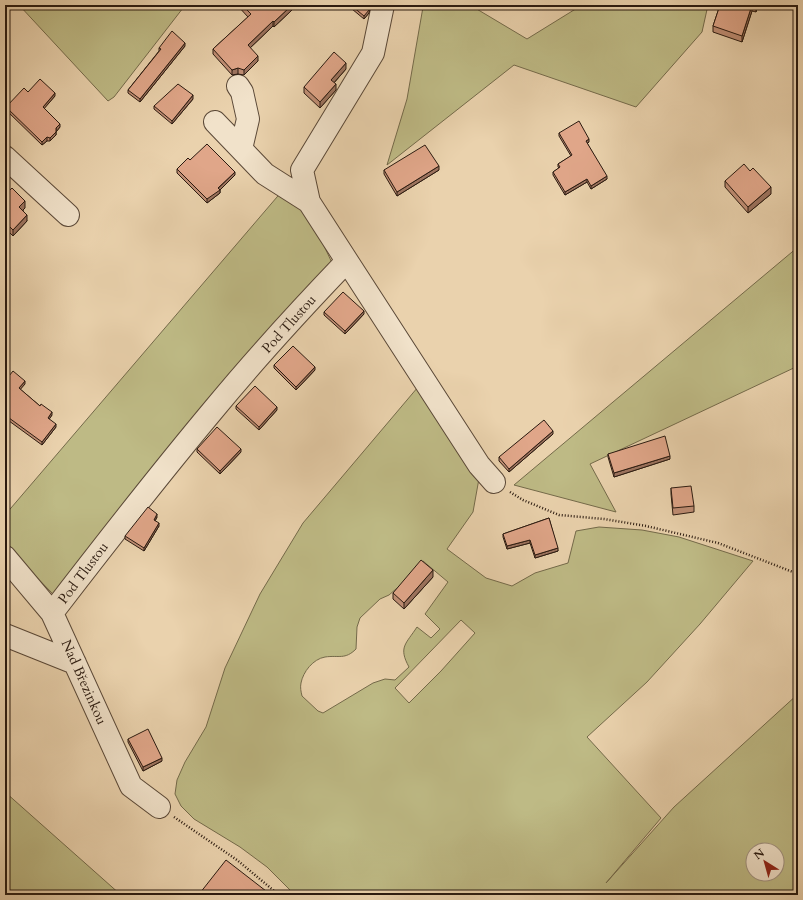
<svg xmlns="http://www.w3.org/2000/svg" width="803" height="900" viewBox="0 0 803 900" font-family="Cardo,serif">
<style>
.green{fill:#beba85;stroke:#746a4a;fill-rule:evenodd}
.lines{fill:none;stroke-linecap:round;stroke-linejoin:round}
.minor-casing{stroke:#5a4837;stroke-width:24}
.path{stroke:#2a1a10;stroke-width:2.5;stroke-dasharray:1 2;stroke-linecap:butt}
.minor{stroke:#f1e2ca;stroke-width:22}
.wall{fill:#c18f76;stroke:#2a1a10}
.shaded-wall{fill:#9d7460;stroke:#2a1a10}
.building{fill:#e0a689;stroke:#2a1a10}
.labels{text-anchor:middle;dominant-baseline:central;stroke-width:3.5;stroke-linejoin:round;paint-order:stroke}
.street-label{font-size:14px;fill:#2a1a10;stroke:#f1e2ca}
</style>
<rect width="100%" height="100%" fill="#ead2ad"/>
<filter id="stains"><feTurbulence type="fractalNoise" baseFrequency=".005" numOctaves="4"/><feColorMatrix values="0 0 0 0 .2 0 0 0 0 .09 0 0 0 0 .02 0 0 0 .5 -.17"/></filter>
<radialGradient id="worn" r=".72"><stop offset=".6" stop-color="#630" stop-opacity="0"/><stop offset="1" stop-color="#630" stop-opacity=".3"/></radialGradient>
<path class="green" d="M19 5H181L183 8 114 97 108 101Z
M428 5H470L527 39 582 5H708L702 32 636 107 514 65 387 165 407 99 423 7Z
M283 190 305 205 333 265 209 403 53 594 5 545V515Z
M798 247V366L590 464 616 512 514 485Z
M418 387 480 473 473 512 447 549 486 578 512 586 535 573 568 563 576 531 599 527 642 530 679 537 753 561 700 624 647 682 587 737 661 818 606 883 674 807 798 694V895H295L267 867 240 847 194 819 181 806 175 794 177 780 185 762 206 727 225 668 260 594 303 523ZM423 561 448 582 425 614 440 629 431 638 417 627C406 644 398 647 409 667L395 680 385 679 373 683 323 713 318 711 302 696C301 692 300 687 301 683 303 672 313 659 325 657 339 655 345 660 356 649L357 627 360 618 380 599 389 595 403 583ZM461 620 475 633 441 671 409 703 395 688ZM753 850H777V874H753Z
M5 792 121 895H5Z"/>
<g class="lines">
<g class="minor-casing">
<path id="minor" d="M238 86 242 92 248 119 241 149
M215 122 265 174 309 202
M5 157 68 215
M347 261 479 465 494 482
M5 557 52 613 131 786 159 807
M52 613C105 544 158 476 214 409 256 358 301 309 347 261L309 202 302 170 373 53 383 5
M5 635 75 663"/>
</g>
<path class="path" d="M510 492 523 500 559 515 604 519 646 526 718 543 798 574
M174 817 237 860 279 895"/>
<use href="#minor" class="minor"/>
</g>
<path class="wall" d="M237 5H293V9L274 27 273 26 250 48 258 61 244 75 238 74 232 75 213 54V49L248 17Z
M720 5H758L756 12 752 11 742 42 713 32V26Z
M352 6 369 13 364 19 352 9Z
M185 46 140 102 128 93V90L159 51V48Z
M346 69 334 83 336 90 320 108 304 93V87Z
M28 92 55 96 44 108 60 127 56 132V135L50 141H47L42 145 6 110V107Z
M193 99 172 124 154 109V106Z
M559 133 589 142 587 143 607 179 591 189 587 182 565 195 553 175V172L559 168 558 167V164L571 156 559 136Z
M190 160 235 175 220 190V193L207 203 177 173V169Z
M384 170H439L397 196 384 174Z
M725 181 771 194 748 213 725 187Z
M5 187 25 208 23 210 27 221 13 236 5 228Z
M324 312 364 314 345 334 324 315Z
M274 365 315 370 296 390 274 368Z
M5 381 25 384 20 389 40 406 52 415 49 419 56 427 42 445 5 418Z
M236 406 277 410 259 430 236 409Z
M553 434 509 472 499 461V457Z
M197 449 241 452 220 474 197 452Z
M608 454 670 459 614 477 608 457Z
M671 488 694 506V512L673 515 671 494Z
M157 517 155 521 159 526 144 551 125 539V536Z
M549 518 558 551 535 558 530 543 507 549 503 537V534Z
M433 577 404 609 393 599V593Z
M128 739 162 761 143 771 128 742Z"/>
<path class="shaded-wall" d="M292 5H293V9L274 27V22Z
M370 5H371L369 13 364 19V16Z
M752 5V11L742 42V36Z
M756 5H758L756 12Z
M273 21V26L248 50V45Z
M185 43V46L140 102V99Z
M258 56V61L244 75V70Z
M346 63V69L331 86V80Z
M238 68V74L232 75V70Z
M336 84V90L320 108V102Z
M55 93V96L43 110V107Z
M193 95V99L172 124V121Z
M60 124V127L56 132V128Z
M56 132V135L50 141V138Z
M47 137V141L42 145V142Z
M589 139V142L586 144V141Z
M439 166V170L397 196V192Z
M235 172V175L220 190V193L207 203V199Z
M607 176V179L591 189V186Z
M587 179V182L565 195V192Z
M771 187V194L748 213V207Z
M25 201V208L19 214V207Z
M27 215V221L13 236V230Z
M364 311V314L345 334V331Z
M315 367V370L296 390V387Z
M25 381V384L19 391V388Z
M277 407V410L259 430V427Z
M52 412V415L48 421V418Z
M56 424V427L42 445V442Z
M553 431V434L509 472V469Z
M241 449V452L220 474V471Z
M670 456V459L614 477V473Z
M157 514V517L154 523V520Z
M159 523V526L144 551V548Z
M530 540V543L507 549V546Z
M558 548V551L535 558V555Z
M433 570V577L404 609V603Z
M162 758V761L143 771V767Z
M266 891V895H263Z"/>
<path class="building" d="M242 5H292L274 22 273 21 248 45 258 56 244 70 238 68 232 70 213 49 251 14Z
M353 5H370L369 10 364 16 352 6Z
M720 5H752L742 36 713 26Z
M172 31 185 43 140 99 128 90 161 49 159 48Z
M334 52 346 63 331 80 336 84 320 102 304 87Z
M40 79 55 93 43 107 60 124 56 128V132L50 138 47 137 42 142 6 107 24 88 28 92Z
M178 84 193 95 172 121 154 106Z
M579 121 589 139 586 141 607 176 591 186 587 179 565 192 553 172 560 167 558 164 572 155 559 133Z
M207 144 235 172 218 188 220 190 207 199 177 169 188 158 190 160Z
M425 145 439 166 397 192 384 170Z
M744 164 750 171 753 168 771 187 748 207 725 181Z
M5 187 9 191 12 188 25 201 19 207 27 215 13 230 5 222Z
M343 292 364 311 345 331 324 312Z
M293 346 315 367 296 387 274 365Z
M13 371 25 381 19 388 40 406 41 404 52 412 48 418 56 424 42 442 5 415V381Z
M255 386 277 407 259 427 236 406Z
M544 420 553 431 509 469 499 457Z
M217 427 241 449 220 471 197 449Z
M665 436 670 456 614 473 608 454Z
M691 486 694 506 673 508 671 488Z
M148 507 157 514 154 520 159 523 144 548 125 536Z
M549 518 558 548 535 555 530 540 507 546 503 534Z
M421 560 433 570 404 603 393 593Z
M148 729 162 758 143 767 128 739Z
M226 860 266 891 263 895H244L243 894 242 895H203L200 893Z"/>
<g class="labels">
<g class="street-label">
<text transform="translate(289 324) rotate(-48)">Pod Tlustou</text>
<text transform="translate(83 573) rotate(-53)">Pod Tlustou</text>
<text transform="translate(84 682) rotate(66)">Nad Březinkou</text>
</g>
</g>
<rect width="803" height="900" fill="none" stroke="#ead2ad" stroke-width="20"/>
<rect x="6" y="6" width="791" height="888" fill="none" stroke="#2a1a10" stroke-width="2"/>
<rect x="10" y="10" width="783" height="880" fill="none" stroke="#2a1a10"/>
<g transform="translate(765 862) rotate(323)"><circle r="19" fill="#f1e2ca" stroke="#a19280"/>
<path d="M0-3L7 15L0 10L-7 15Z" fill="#8f2418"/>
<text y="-6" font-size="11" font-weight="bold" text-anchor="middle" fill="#2a1a10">N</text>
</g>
<rect width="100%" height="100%" filter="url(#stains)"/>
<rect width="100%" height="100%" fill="url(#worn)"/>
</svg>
